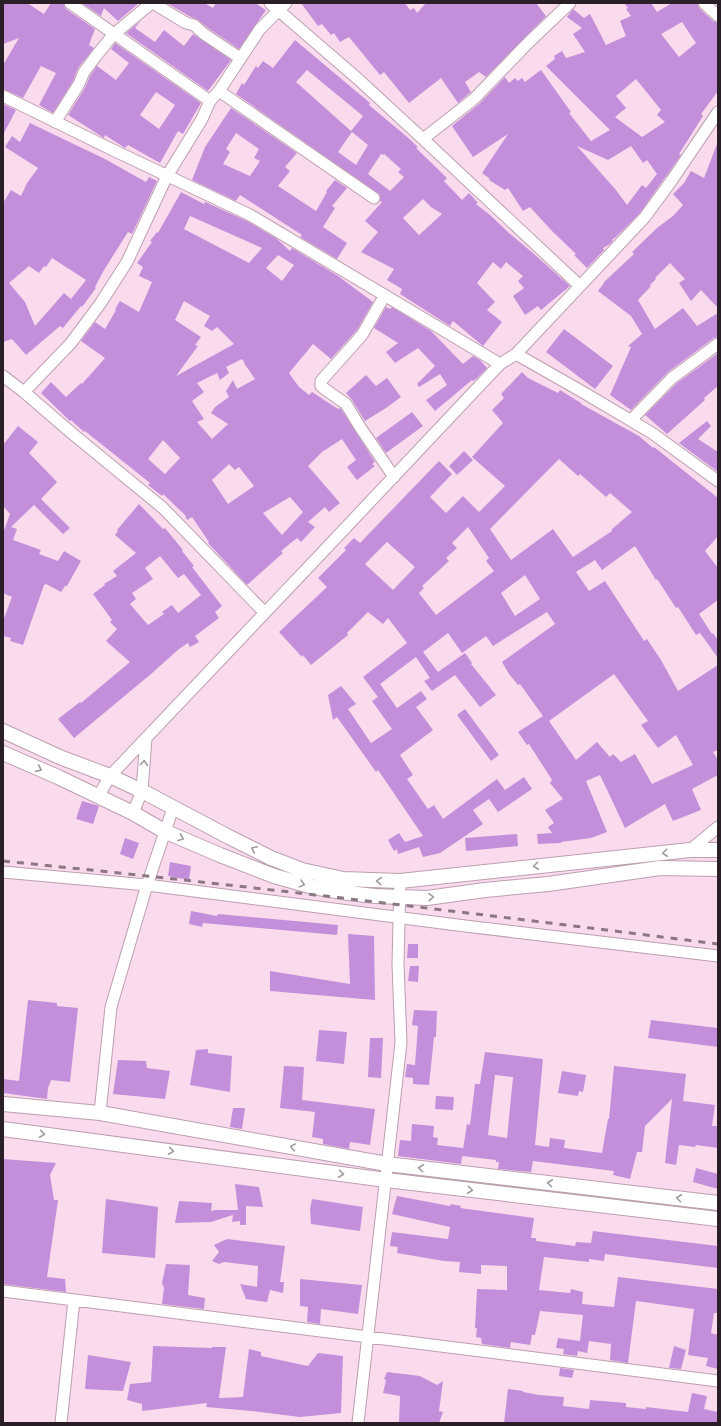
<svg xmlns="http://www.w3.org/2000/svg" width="721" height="1426" viewBox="0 0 721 1426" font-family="Barlow,sans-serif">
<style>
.building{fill:#c38fda;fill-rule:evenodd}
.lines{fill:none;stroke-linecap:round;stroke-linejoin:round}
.minor-casing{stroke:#bc9fb0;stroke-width:13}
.tertiary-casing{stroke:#bc9fb0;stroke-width:16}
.minor{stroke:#fff;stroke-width:11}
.tertiary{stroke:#fff;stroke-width:14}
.rail{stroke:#8c7884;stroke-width:3;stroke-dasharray:7 7;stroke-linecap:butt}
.oneway{stroke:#9f9a9d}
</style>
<rect width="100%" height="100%" fill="#fadbed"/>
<path class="building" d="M3 3H27L44 14 51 3H63L66 9 95 29 89 45 94 48 78 68 73 81 53 113 39 105 56 73 41 66 23 98 3 89V65L19 38 3 44Z
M82 3H139L118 21 104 8 101 16Z
M167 3H204L213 8 216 3H255L266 10 239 49 208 28 198 20 189 16Z
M301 3H405L410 10 414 8 417 13 426 3H536L546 16 486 77 479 72 465 82 471 92 458 103 441 78 409 103 384 72 380 75 349 37 340 42 334 33 331 35 322 24 318 26Z
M624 3H651L657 12 672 3H697L699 8 713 21 718 23V91L701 114 703 116 679 154 681 155 640 213 617 236 612 240 613 241 610 244 603 248 604 250 587 268 574 255 576 254 552 231 530 207 523 211 508 188 505 190 489 180 490 179 482 173 508 134 473 157 452 126 479 104 505 77 509 83 515 78 518 81 522 78 525 82 541 70 571 112 569 113 591 141 610 130 546 66 555 59 554 56 562 51 566 58 585 52 573 34 582 28 567 17 573 9 584 18 590 14 606 45 626 36 620 21 631 16 626 9 628 8ZM682 22 696 43 679 57 661 34ZM636 79 661 110 657 115 665 122 642 137 615 117 626 108 616 96ZM577 146 608 160 631 146 643 163 647 160 657 174 646 188 642 185 627 205 616 190Z
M141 21 135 28 155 42 164 30 184 46 193 34 231 60 208 91 126 33Z
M295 40 370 103 369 105 406 136 418 147 416 148 447 178 444 181 462 200 469 193 478 203 476 204 490 215 509 233 534 254 570 286 541 310 538 306 525 315 513 296 524 288 518 281 523 276 506 262 501 269 493 262 477 283 495 302 487 310 502 322 483 346 453 321 450 326 400 294 402 289 387 280 394 269 361 252 378 232 365 221 382 202 380 201V195L236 94 242 83 244 85 256 66 258 68 263 61 273 68ZM307 70 363 116 351 131 296 82ZM352 132 368 145 356 165 338 152ZM381 154 383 155 384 154 401 169 398 172 404 177 390 191 368 174ZM423 199 431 207 442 214 419 235 403 218Z
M115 43 201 103 183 134 178 131 160 163 128 145 125 148 105 135 104 138 68 115 85 88 90 76 97 66 116 80 129 63 111 49ZM156 92 175 105 159 129 140 115Z
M3 104 16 110 3 135Z
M231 108 297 153 285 167 290 171 278 186 316 211 327 192 326 191 335 180 347 188 332 206 335 208 323 227 347 243 337 259 300 237 302 235 240 195 236 201 192 180 205 147ZM236 133 259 149 254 158 260 161 250 176 223 164 230 152 226 149Z
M30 123 105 159 146 182 149 177 157 181 132 234 128 232 104 270 95 287 96 288 82 307 81 306 63 328 60 326 26 355 12 339 3 342V203L11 190 21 196 27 183 38 168 5 147 12 136 20 142ZM52 258 86 280 71 299 64 293 35 326 25 302 9 283 29 266 39 273 44 266 46 267Z
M717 144 718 308 701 290 691 301 679 283 685 279 670 263 655 278 656 279 650 285 651 286 638 300 655 329 683 308 697 326 718 313V337L714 338 668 372 631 410 610 395 631 347 628 346 642 334 631 316 598 291 604 283V282L634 254 632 252 657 228 673 216 683 205 673 194 684 183 691 171 704 178Z
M181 192 204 204 205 202 247 221 277 239 290 251 292 248 338 276 373 302 357 330 331 359 313 344 289 373 299 387 309 395 312 392 338 409 339 408 341 409 375 462 372 464 375 466 357 480 347 467 356 460 342 439 322 452 308 466 340 503 329 512 325 507 308 522 315 527 301 542 297 538 281 551 283 553 247 585 208 543 209 542 192 517 187 520 185 515 163 494 162 496 148 485 150 483 85 431 84 432 71 420 70 421 41 393 51 382 66 397 81 383 82 384 105 358 81 341 95 322 105 329 116 310 115 309 120 301 139 312 152 282 139 276 143 267 137 263 152 242 150 241 157 232 158 233ZM190 216 262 248 249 263 184 229ZM278 255 294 265 282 281 266 268ZM184 301 210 316 204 326 212 331 217 327 234 344 176 376 198 346 195 345 201 337 175 320ZM242 359 244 362 245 361 244 363 255 379 237 389 233 380 226 391 229 397 215 407 211 413 228 424 212 439 197 422 204 419 192 401 204 392 197 383 217 373 220 380 229 373 226 367ZM163 440 180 458 165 474 148 459ZM229 464 235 470 239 467 254 486 228 504 212 480ZM290 497 303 512 282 535 263 513Z
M386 307 390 309 392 307 431 331 463 364 473 356 480 360 487 368 476 379 473 381 472 380 435 411 426 400 447 385 440 374 419 387 417 384 435 366 418 348 395 363 386 352 398 343 374 328Z
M564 329 613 366 595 389 546 352Z
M718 353V386L704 398 705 400 667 434 645 415 677 383Z
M522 372 528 378 558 393 560 390 581 403V404L639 436 653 448 654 447 718 498V536L705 551 718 568V600L699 614 712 634 713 633 718 640V658L700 633 696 635 678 607 676 608 657 579 656 580 635 546 602 570 595 560 576 572 589 591 605 581 644 641 647 639 661 660 678 691 718 665V750L713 752 718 760V775L692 789 701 810 673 821 665 804 625 828 600 775 586 781 607 832 591 838 561 842V843L538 844 537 834 552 833 548 827 554 823 545 810 563 799 550 783 552 780 529 744 527 745 518 732 543 716 520 684 518 685 509 674 502 662 555 624 547 612 493 646 486 636 462 653 448 633 423 652 438 672 465 653 472 663 471 664 496 695 480 707 455 675 432 691 424 681 430 678 416 657 380 684 397 708 421 691 427 699 416 707 433 730 400 755 413 775 407 779 428 809 434 805 443 819 497 779 505 790 524 777 532 789 498 812 489 799 473 810 483 824 440 853 423 857 419 847 398 854 397 849 394 851 388 840 399 833 405 842 423 836 378 770 376 772 337 717 333 720 328 695 341 686 356 704 348 709 371 743 392 729 372 701 378 697 363 677 407 643 388 618 383 624 368 612 347 633 348 635 311 665 303 655 302 657 279 632 327 587 318 578 346 550 344 548 354 538 360 543 439 461 452 474 430 497 446 513 463 496 479 512 505 486 472 457 503 423 492 410 504 398 501 394ZM559 459 578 476 580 474 606 497 610 493 632 512 611 530 612 531 573 557 553 529 511 560 490 529ZM468 527 489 558 486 561 494 571 436 615 419 593 424 588 422 586 449 561 446 558 457 548 452 543ZM387 542 415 567 393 590 365 564ZM525 575 540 599 515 616 501 593ZM614 674 648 721 641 725 658 748 676 735 693 765 652 784 635 754 621 762 613 754 610 757 597 742 576 760 549 721Z
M366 375 376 386 387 378 401 397 386 408 365 421 352 400 346 393Z
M412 412 423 426 386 453 376 438Z
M707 421 711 426 698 439 718 452V472L679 443Z
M18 426 38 442 29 453 57 482 41 499 70 528 63 534 34 505 11 527 17 529 13 540 41 550 39 554 58 561 64 551 81 561 67 586H65L61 592 46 584 44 585 23 645 10 641 11 638 3 636V621L12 597 3 593V533L10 514 3 506V445Z
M464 451 473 460 457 475 449 466Z
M139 504 163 529 165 528 183 550 182 551 194 566 192 567 222 606 215 612 219 618 195 636 199 642 190 647 188 643 179 649 151 674 74 738 58 719 80 702 81 703 130 662 106 641 117 629 110 622 112 620 93 594 105 585 104 584 117 576 113 571 136 553 115 535 118 531 117 530ZM160 556 178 578 184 574 201 595 178 613 172 605 162 612 164 614 148 625 130 604 136 599 132 593 153 579 145 568Z
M465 709 499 755 491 761 457 715Z
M82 801 99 806 93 824 76 819Z
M517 834 518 846 466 851 465 838Z
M125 838 139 843 133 859 120 854Z
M170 862 191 866 189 880 168 876Z
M191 911 217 916 218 914 338 925 337 935 203 923 202 927 189 924Z
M348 934 374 936 375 1000 270 991V971L350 984Z
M408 944H418V958H407Z
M410 966H419L418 982 408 981Z
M28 1000 57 1003V1006L78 1008 70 1082 51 1080 48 1088 47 1099 3 1093V1079L19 1081Z
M414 1010 437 1011 436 1037H434L429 1085 413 1084V1078L405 1077 407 1064 415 1065 418 1026 412 1025Z
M651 1020 718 1028V1047L648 1038Z
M319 1030 347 1032 344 1064 316 1061Z
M370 1038H383L381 1078 368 1077Z
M208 1049V1053L232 1056 230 1092 190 1085 196 1050Z
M485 1052 543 1059 535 1145 549 1147 550 1138 565 1140 564 1148 602 1153 608 1119H609L614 1066 686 1074 683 1101 715 1105 712 1126H718V1148L696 1145 695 1147 679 1145 676 1165 665 1163 672 1099 645 1126 642 1152H637L630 1179 613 1175 614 1171 533 1161 531 1172 498 1169 499 1162H496V1160L462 1156 467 1124 470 1125 475 1084H480ZM495 1075 513 1077 507 1138 488 1135Z
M118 1060 146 1061 147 1068 170 1071 165 1099 113 1094Z
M284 1066 304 1067 302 1100 375 1109 370 1145 350 1142 349 1149 323 1144V1139L312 1137 315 1112 280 1108Z
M562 1071 586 1075 583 1092 579 1091 578 1096 558 1093Z
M436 1096 454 1097 453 1110 435 1109Z
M233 1108H245L242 1129 230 1127Z
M412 1124 434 1126 433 1137 438 1138 437 1145 463 1148 461 1164 398 1156 400 1140 411 1141Z
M3 1159 56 1163 50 1175 54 1200H58L47 1277 65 1279 66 1292 3 1284Z
M696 1168 718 1174V1189L693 1182Z
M235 1184 259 1187 263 1207 246 1206V1225H240V1221L232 1222 233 1215 211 1222 175 1223 179 1201 212 1203 211 1211 216 1210H238Z
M397 1196 450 1206 451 1204 461 1206 460 1208 534 1218 531 1238H536V1241L575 1246 576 1242 591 1243 593 1231 718 1246V1268L605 1254 604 1261 589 1259V1262L544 1257 539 1290 570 1293 571 1289 583 1292 582 1304 614 1307 618 1277 718 1289V1313H714L711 1333 718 1335V1369L706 1366 708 1358 688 1355 694 1309 636 1301 628 1363 610 1360 611 1344 589 1341 587 1353 578 1351 577 1356 563 1354 564 1349 556 1348 558 1338 580 1341 583 1315 540 1311 535 1335H532L530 1345 511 1342 510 1348 482 1344 481 1338 476 1337 477 1328H475L477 1289 507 1290V1266L481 1265V1274L459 1272 460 1262 444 1261 397 1253 398 1247 390 1246 392 1232 448 1239 450 1227 392 1214Z
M106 1199 158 1207 155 1258 102 1253Z
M312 1199 363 1207 360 1231 311 1224 310 1209Z
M227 1239 285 1246 280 1282H284L283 1293 270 1290 267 1302 246 1299 240 1284 257 1287 258 1266 224 1262 219 1264 212 1261 219 1252 214 1245Z
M166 1264 190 1265 188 1295 205 1298 204 1309 162 1304 164 1288 162 1283Z
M300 1279 362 1285 358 1314 321 1309 320 1324 307 1322 308 1307 300 1306Z
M153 1346 212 1348V1347H226L219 1398 243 1397 249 1349 261 1352V1356L308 1366 318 1353 343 1356 341 1413 300 1417 251 1411 206 1407 207 1403 142 1411V1404L127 1400 130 1384 151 1382Z
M674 1346 686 1350 681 1369 669 1368Z
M88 1355 131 1362 123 1391 85 1389Z
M560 1368 574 1370 572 1378 559 1376Z
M387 1372 420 1376 437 1385 443 1381 439 1411 443 1412 439 1423H399L400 1396 383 1393 386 1380 384 1379Z
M508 1389 523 1391V1392L539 1395 564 1397 563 1406 589 1409 590 1400 626 1403V1407L646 1409V1407L688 1412 692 1393 707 1396 704 1409 718 1412V1423H504Z"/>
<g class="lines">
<g class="minor-casing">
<path id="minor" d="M70 3 210 101
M153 3 186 23 194 25 204 34 240 58
M270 3 358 79 423 139 474 99 529 42 570 3
M704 3 718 16
M219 91 374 198
M3 96 113 150 250 215 500 364
M55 122 79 84 84 72 96 56 113 35 149 5 148 3
M423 139 580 286
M385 295 362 335 321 381V386L326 390 346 404 360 427 394 477
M516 354 581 391 652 433 718 481
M3 376 24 392 74 435 163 508 265 613
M24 392 71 343 100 304 127 262 167 176 202 119 210 101 219 91 260 29 286 3
M631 420 672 378 718 344
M98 797 110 776 317 558 500 364 516 354 645 217 672 180 718 112
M133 813 142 791 146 738
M690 850 718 827
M3 872 147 885 465 926 718 956
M100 1113 111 1007 147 885 173 808
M3 1291 718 1381
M61 1423 74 1300
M358 1423 401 1043 398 964 400 881"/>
</g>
<g class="tertiary-casing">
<path id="tertiary" d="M3 731 62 758 110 776 142 791 229 837 271 858 302 870 343 879 400 881 690 850H718
M3 753 58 777 133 813 164 831 220 855 274 876 313 887 348 893 375 896 427 898 485 890 548 884 660 868 718 869
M3 1104 100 1113 387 1164 718 1203
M3 1129 386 1180 718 1219"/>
</g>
<use href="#minor" class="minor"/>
<use href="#tertiary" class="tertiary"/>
<path class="rail" d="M3 861C242 885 480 914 718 944"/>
</g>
<defs><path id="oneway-chevron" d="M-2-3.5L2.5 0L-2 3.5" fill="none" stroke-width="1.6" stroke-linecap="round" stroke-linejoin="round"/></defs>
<g class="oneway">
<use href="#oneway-chevron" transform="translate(144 763) rotate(-85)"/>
<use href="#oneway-chevron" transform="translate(39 769) rotate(24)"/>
<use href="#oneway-chevron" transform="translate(181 838) rotate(21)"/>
<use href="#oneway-chevron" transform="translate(254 849) rotate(-155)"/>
<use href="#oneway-chevron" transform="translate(665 853) rotate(174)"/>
<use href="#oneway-chevron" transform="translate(536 866) rotate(173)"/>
<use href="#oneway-chevron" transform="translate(379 881) rotate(-178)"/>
<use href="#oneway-chevron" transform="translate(302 884) rotate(15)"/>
<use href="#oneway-chevron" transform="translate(431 897) rotate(-4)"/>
<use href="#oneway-chevron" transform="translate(42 1134) rotate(8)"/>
<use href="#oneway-chevron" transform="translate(293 1147) rotate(-170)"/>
<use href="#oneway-chevron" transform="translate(171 1151) rotate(8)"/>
<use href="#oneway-chevron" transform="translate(421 1168) rotate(-173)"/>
<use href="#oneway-chevron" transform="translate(341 1174) rotate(8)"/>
<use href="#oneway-chevron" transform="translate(550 1183) rotate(-173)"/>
<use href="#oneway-chevron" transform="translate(470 1190) rotate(7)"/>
<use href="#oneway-chevron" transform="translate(679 1198) rotate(-173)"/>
</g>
<rect width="721" height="1426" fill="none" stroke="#2a1f26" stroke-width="8"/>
</svg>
